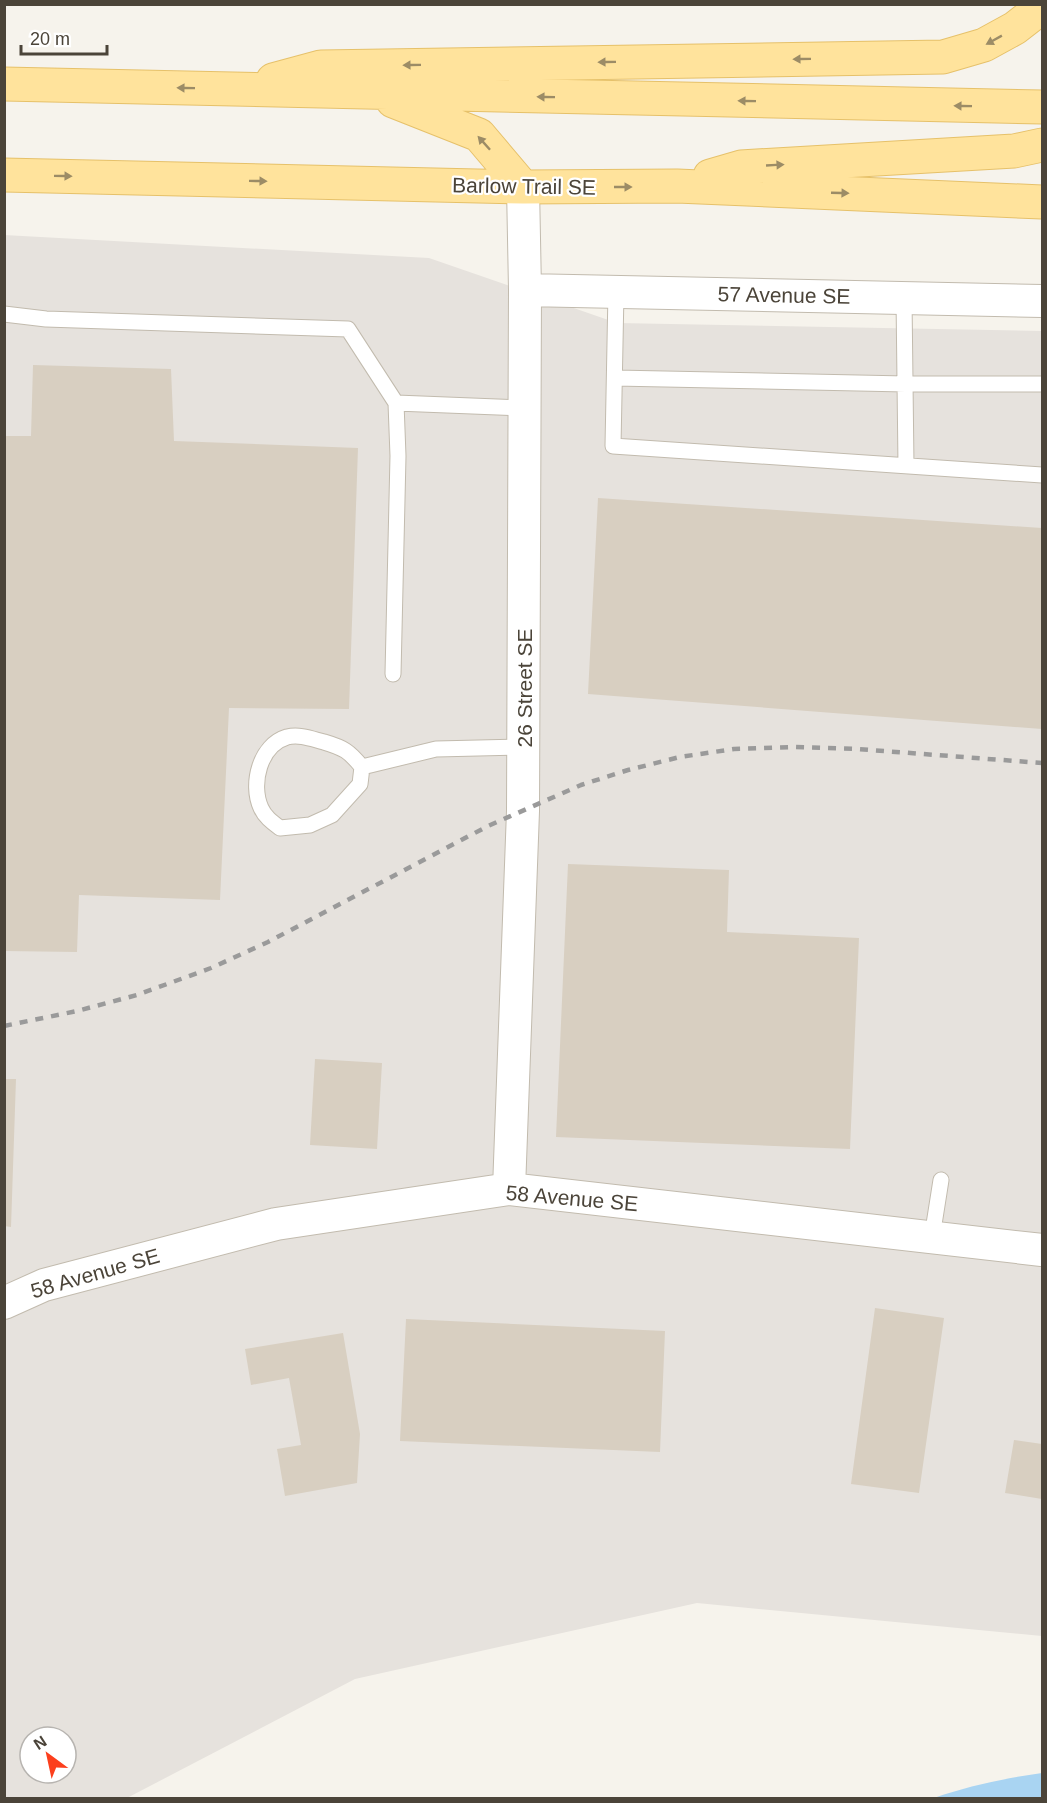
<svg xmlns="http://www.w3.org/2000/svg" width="1047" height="1803" viewBox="0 0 1047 1803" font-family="Arial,sans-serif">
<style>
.industrial{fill:#e6e2dd;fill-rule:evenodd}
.water{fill:#a9d4f2}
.building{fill:#d8cfc1}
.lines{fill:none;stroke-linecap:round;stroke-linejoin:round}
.service-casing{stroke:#c2bbae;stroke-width:17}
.minor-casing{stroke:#c2bbae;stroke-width:34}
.primary-casing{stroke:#e6c16a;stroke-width:35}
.service{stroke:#fff;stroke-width:15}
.minor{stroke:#fff;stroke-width:32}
.primary{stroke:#ffe39c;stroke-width:33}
.rail{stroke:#9a9a9a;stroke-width:4.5;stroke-dasharray:8 8;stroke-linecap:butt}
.oneway{fill:#9c8c66}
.labels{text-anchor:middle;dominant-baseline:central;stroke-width:4.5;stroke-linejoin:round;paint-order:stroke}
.street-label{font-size:21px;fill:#4b4439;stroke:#fff}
</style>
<rect width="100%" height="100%" fill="#f6f3ec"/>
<path class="industrial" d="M4 235 429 258 617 323 1042 331V1636L697 1603 355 1679 127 1798H5ZM30 1737H66V1773H30Z"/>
<path class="water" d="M1042 1773V1798H934C968 1786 1006 1778 1042 1773Z"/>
<path class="building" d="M33 365 171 369 174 441 358 448 349 709 229 708 220 900 79 895 77 952 4 951V436H31Z
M598 498 1042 528V729L588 694Z
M568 864 729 870 727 932 859 938 850 1149 556 1137Z
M315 1059 382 1063 377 1149 310 1145Z
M4 1079H16L11 1227 4 1226Z
M875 1308 944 1318 919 1493 851 1484Z
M406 1319 665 1331 660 1452 400 1441Z
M343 1333 360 1434 357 1483 285 1496 277 1449 301 1445 289 1378 251 1385 245 1349Z
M1014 1440 1042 1444V1499L1005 1493Z"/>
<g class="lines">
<g class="service-casing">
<path id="service" d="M616 292 613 446 1042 475
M904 298 906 466
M4 314 46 319 348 329 396 403
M615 378 906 384H1042
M393 674 398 456 396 403 525 408
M362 767C349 751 344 748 324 742 312 739 300 734 287 737 260 745 250 784 261 808 265 817 272 822 280 828L310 825 332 815 360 784 362 767 436 749 523 747
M932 1237 941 1180"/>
</g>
<g class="minor-casing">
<path id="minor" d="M525 290 1042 301
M509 1189 523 811 525 290 523 187
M4 1303 44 1285 276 1224 509 1189 1042 1250"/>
</g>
<g class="primary-casing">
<path id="primary" d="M273 80 321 67 943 57 984 45 1015 28 1042 7
M4 84 1042 107
M393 101 479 135 523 187
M4 175 523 187 677 186 1042 202
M710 176 741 167 1014 151 1042 145"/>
</g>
<use href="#service" class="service"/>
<use href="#minor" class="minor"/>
<use href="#primary" class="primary"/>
<path class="rail" d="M4 1026 77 1011 137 995 211 968 268 942 488 826 581 785 628 770 680 757 734 749 793 747 857 749 1042 763"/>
</g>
<defs><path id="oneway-solid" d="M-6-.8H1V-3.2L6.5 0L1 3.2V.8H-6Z" transform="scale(1.5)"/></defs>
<g class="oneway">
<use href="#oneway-solid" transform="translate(994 40) rotate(151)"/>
<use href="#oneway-solid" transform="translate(802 59) rotate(179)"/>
<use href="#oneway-solid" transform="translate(607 62) rotate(179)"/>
<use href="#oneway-solid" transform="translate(412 65) rotate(179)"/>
<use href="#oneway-solid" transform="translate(186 88) rotate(-179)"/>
<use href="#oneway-solid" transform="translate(546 97) rotate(-179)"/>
<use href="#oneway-solid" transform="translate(747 101) rotate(-179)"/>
<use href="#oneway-solid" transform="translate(963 106) rotate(-179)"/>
<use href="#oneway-solid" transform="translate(484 143) rotate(-132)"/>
<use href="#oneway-solid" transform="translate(775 165) rotate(-3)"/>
<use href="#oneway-solid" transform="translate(63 176) rotate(1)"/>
<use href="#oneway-solid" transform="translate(258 181) rotate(1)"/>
<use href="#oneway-solid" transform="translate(623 187)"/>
<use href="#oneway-solid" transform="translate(840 193) rotate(2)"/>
</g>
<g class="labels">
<g class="street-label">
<text transform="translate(524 186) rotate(1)">Barlow Trail SE</text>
<text transform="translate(784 295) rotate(1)">57 Avenue SE</text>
<text transform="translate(524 688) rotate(-90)">26 Street SE</text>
<text transform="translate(572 1198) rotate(5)">58 Avenue SE</text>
<text transform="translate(95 1273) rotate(-16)">58 Avenue SE</text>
</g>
</g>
<rect width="1047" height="1803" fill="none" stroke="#4b4439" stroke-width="12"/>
<g transform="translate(48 1755) rotate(327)"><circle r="28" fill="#ffffff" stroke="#b7b4b0" stroke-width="1.5"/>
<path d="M0-4.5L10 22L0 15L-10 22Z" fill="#fc3f1d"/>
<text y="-9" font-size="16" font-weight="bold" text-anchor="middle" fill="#4b4439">N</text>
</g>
<path d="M21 45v9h86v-9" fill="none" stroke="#4b4439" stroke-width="3"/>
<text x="30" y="45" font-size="18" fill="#4b4439" stroke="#ffffff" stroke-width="4.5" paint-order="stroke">20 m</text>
</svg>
